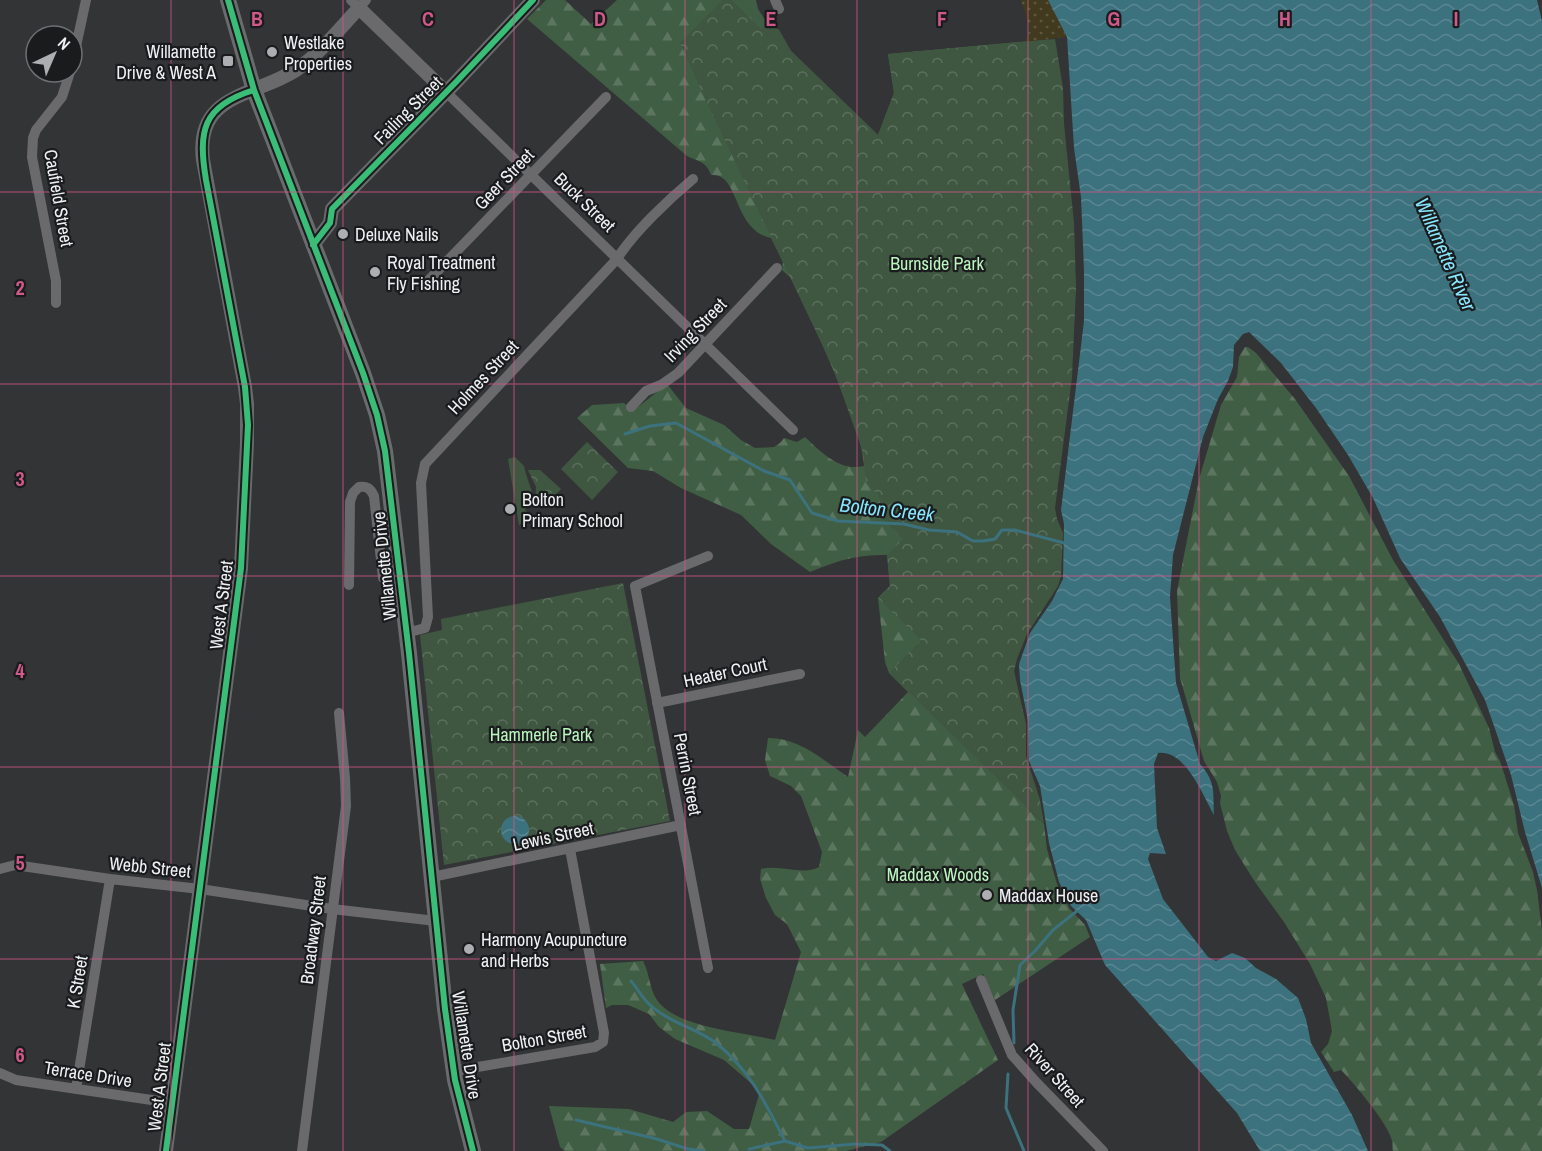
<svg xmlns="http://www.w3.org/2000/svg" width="1542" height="1151" viewBox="0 0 1542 1151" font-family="'Archivo Narrow',sans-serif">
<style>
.green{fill:#3f5741}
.forest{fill:url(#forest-firs)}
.sand{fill:url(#sand-dots)}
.park{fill:url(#park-crowns)}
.water{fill:url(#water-waves)}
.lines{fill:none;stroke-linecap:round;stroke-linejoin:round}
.stream{stroke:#3c717e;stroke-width:3}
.minor{stroke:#6a6a6c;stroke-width:10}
.tertiary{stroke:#6a6a6c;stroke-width:14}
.primary{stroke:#6a6b6d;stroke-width:16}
.cycleway-casing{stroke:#1a1b1d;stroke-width:10}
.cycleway{stroke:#3abd76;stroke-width:6}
.grid{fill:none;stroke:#d05989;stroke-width:1.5;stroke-opacity:0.55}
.poi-dot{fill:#adaeb1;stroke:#1a1b1d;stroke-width:2}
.labels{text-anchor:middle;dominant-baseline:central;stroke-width:4.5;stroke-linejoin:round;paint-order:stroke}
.poi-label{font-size:18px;fill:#eff0f3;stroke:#1a1b1d;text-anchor:start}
.street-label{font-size:18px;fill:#eff0f3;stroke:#1a1b1d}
.park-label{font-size:18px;fill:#bcf6bf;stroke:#1a1b1d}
.water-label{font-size:20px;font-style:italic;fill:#87e5fc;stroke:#1a1b1d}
.grid-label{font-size:20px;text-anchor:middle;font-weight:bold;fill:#d05989;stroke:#1a1b1d;stroke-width:4.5;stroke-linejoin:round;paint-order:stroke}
</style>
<defs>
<pattern id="forest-firs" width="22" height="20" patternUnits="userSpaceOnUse" patternTransform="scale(1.5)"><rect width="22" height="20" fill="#405e43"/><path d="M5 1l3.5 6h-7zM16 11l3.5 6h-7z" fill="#5c755f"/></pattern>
<pattern id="sand-dots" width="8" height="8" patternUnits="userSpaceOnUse" patternTransform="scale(1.5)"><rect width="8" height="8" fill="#413a1e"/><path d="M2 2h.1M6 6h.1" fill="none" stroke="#5d573f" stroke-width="1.8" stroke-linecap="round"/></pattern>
<pattern id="park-crowns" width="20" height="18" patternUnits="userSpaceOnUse" patternTransform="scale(1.5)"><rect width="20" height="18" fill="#3f5741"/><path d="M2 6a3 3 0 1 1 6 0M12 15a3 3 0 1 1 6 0" fill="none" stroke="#5b6f5d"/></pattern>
<pattern id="water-waves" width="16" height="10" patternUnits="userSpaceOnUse" patternTransform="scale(1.5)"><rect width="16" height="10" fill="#3c717e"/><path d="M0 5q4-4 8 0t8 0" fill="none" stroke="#588691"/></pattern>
</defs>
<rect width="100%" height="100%" fill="#333436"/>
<path class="green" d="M515 457 524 466C526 476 530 485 533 495L525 510 532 515 528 520 519 525 508 459Z"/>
<path class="forest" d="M546 0H565L591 24 617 0H756L758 9 767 23 779 30 791 51 878 135 894 93 888 54 1041 40 999 645 1027 808 1044 824 1047 849 1057 884 1070 909 1085 925 1090 937 995 1000 983 974 962 984 998 1060 881 1142 846 1151H565L560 1147 549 1106 629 1109 673 1122 686 1112 707 1111 734 1129H749L760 1091 724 1060 675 1039 659 1027 649 1014 628 1005H612L606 1008 600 964 643 961C650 974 649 988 657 1000 676 1028 744 1032 775 1040L801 952 787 924 775 915 766 898 760 879 761 869C780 864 802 876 819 867L822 852 801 796 791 786 770 776 765 760 768 738C800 738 823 760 848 777L858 730 865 737 908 692 889 673 885 662 878 598 890 586 887 555C855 555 840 560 810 572L771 544 741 515 681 488 653 471 628 468 577 418 592 405 624 403 633 411 667 384 686 408 724 425 741 440 755 448 774 447 781 442 784 438 797 442 805 437C821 452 840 472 864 466 862 442 853 421 845 399 829 357 810 318 791 278L782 270 783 262 771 238C732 229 740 172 711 175 706 161 699 162 687 156L527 19Z
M1245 347H1248L1256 353 1295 399 1349 476 1393 560 1459 664 1489 728 1495 752 1500 761 1514 805 1518 833 1533 872 1537 890 1542 931V1151H1393C1392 1148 1393 1145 1392 1141 1390 1126 1353 1082 1341 1070L1334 1072 1321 1052 1328 1044 1332 1031 1326 998 1310 964 1284 922 1255 882 1235 850 1227 831 1220 803 1221 796 1217 782 1204 761 1180 678 1177 591 1199 479 1221 405 1237 377 1239 357Z"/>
<path class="sand" d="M1021 0H1048L1067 37 1026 42 1030 29Z"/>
<path class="park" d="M722 0H732L761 29 767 23 779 30 791 51 878 135 894 93 888 54 1055 39 1063 88 1064 124 1074 223 1076 288 1072 377 1055 508 1057 519 1063 533 1061 576 1058 586 1027 634 1017 659 1014 671 1026 724V756L1040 800 1044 824 889 673 921 640 878 598 890 586 887 555 903 539 883 519 878 492 876 493 866 483 863 452 832 365 706 101 680 43Z
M587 442 618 472 592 500 561 469Z
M528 470H540L561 489 549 502 535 504 536 487Z
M623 583 670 821 444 865 420 635 442 630 441 619Z"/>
<path class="water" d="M1048 0H1537L1542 21V888L1525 832 1511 775 1485 700 1440 617 1400 558 1373 498 1348 455 1316 408 1281 363 1249 332 1243 334 1234 345 1233 367 1228 381 1218 399 1203 437 1173 555 1170 597 1176 683 1200 764C1216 782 1213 792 1214 815 1202 794 1186 750 1158 753L1154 764 1157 828 1166 854 1150 853 1148 859 1163 899 1208 957 1216 961 1232 953 1245 958 1256 968 1276 979 1298 998 1306 1019 1311 1043 1352 1115 1368 1151H1260L1237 1113 1105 965 1086 920 1071 906 1059 882 1049 843 1040 786 1029 761 1028 721 1020 680 1019 664 1030 633 1052 601 1063 579 1064 524 1061 510 1084 321V270L1081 197 1074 148 1067 37Z
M501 830a14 14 0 1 1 28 0a14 14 0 1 1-28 0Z"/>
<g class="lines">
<path class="stream" d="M625 434 650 426 676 423 764 471 790 480 812 513 838 521 904 524 929 530 957 532 973 541H983L995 539 1002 530H1015L1064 543
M631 981C637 988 642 997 648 1003 667 1022 696 1028 716 1043 750 1070 766 1104 785 1141
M1014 1043 1013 1010 1020 965 1035 951 1053 930 1077 911
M1008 1074 1006 1108 1024 1151
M576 1120 657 1139 688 1149 704 1151
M749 1149 785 1141 808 1148 855 1144 882 1145 890 1151"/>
<path class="minor" d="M351 0 359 8 366 0
M775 0 779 9
M72 65 86 0
M446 92 793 430
M425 284 606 97
M56 303V281L32 157 33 138 36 130 62 97 70 72
M631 407 646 391 661 385 678 373 777 268
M708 556 635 586 708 968
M349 585 350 502 353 493 359 487C367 486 370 488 374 496L383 578 390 583 400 582
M406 633 425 628 428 617 421 483 425 464 617 259C633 233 669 199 693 179
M657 703 800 674
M0 869 15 865 110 879 200 889 332 909 436 921
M432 877 681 825
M981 980 1012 1055 1036 1082 1103 1151
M454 1071 595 1047 603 1042 604 1033 570 849
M0 1073 16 1080 172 1103
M76 1089 110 879
M302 1151 346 806 345 778 339 713"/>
<path class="tertiary" d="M313 245 330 223 332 209 457 81 533 0
M166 1151 241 568 247 443V404L245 387 203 160C195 93 254 97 296 70 319 55 341 27 359 8L446 92"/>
<path class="primary" d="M228 0 254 90 363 373 377 415 385 451 409 653 445 1009 455 1080 473 1151"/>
<g class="cycleway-casing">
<path id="cycleway" d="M228 0 254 90 363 373 377 415 385 451 409 653 445 1009 455 1080 473 1151
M313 245 330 223 332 209 457 81 533 0
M166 1151 241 568 248 425 245 387 206 180C198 131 202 106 254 90"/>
</g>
<use href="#cycleway" class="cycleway"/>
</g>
<path class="grid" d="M171 0V1151M343 0V1151M514 0V1151M685 0V1151M857 0V1151M1028 0V1151M1199 0V1151M1371 0V1151M0 192H1542M0 384H1542M0 576H1542M0 767H1542M0 959H1542"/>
<g class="poi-dot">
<circle cx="272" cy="52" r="6"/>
<rect x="222" y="55" width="12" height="12" rx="3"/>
<circle cx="343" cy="234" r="6"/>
<circle cx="375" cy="272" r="6"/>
<circle cx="510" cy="509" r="6"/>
<circle cx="987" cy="895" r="6"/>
<circle cx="469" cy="949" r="6"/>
</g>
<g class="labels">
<g class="poi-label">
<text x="284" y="42">Westlake<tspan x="284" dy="21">Properties</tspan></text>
<text x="216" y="51" text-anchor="end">Willamette<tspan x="216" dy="21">Drive &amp; West A</tspan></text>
<text x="355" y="234">Deluxe Nails</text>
<text x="387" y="262">Royal Treatment<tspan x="387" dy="21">Fly Fishing</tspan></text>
<text x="522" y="499">Bolton<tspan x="522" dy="21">Primary School</tspan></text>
<text x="999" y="895">Maddax House</text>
<text x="481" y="939">Harmony Acupuncture<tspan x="481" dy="21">and Herbs</tspan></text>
</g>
<g class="street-label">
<text transform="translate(408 110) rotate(-45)">Failing Street</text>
<text transform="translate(504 179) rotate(-46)">Geer Street</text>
<text transform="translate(59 198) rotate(80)">Caufield Street</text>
<text transform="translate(585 202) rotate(44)">Buck Street</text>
<text transform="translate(695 330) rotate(-46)">Irving Street</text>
<text transform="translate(483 377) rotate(-47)">Holmes Street</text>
<text transform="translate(384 566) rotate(-96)">Willamette Drive</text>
<text transform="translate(221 605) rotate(-83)">West A Street</text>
<text transform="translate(725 672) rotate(-12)">Heater Court</text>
<text transform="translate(688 774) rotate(79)">Perrin Street</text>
<text transform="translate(553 836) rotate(-12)">Lewis Street</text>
<text transform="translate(150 867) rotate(6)">Webb Street</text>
<text transform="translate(313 930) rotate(-83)">Broadway Street</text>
<text transform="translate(77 982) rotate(-81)">K Street</text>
<text transform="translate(544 1038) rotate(-10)">Bolton Street</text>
<text transform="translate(467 1045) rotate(81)">Willamette Drive</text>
<text transform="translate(88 1074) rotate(9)">Terrace Drive</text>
<text transform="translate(1055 1075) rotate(48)">River Street</text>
<text transform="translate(159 1087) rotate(-83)">West A Street</text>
</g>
<g class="park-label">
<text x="937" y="263">Burnside Park</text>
<text x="541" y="734">Hammerle Park</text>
<text x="938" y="874">Maddax Woods</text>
</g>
<g class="water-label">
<text transform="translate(1446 254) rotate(66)">Willamette River</text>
<text transform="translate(887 509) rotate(6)">Bolton Creek</text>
</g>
</g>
<g class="grid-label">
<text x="257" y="26">B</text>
<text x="428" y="26">C</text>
<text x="600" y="26">D</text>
<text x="771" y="26">E</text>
<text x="942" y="26">F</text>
<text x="1114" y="26">G</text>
<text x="1285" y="26">H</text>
<text x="1456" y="26">I</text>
<text x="20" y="295">2</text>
<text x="20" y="486">3</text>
<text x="20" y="678">4</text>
<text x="20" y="870">5</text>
<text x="20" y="1062">6</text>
</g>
<g transform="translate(54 54) rotate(44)"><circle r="28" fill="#1a1b1d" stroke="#6f7073" stroke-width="1.5"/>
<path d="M0-4.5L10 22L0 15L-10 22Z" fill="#adaeb1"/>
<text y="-9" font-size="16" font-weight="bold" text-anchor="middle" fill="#eff0f3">N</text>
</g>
</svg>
